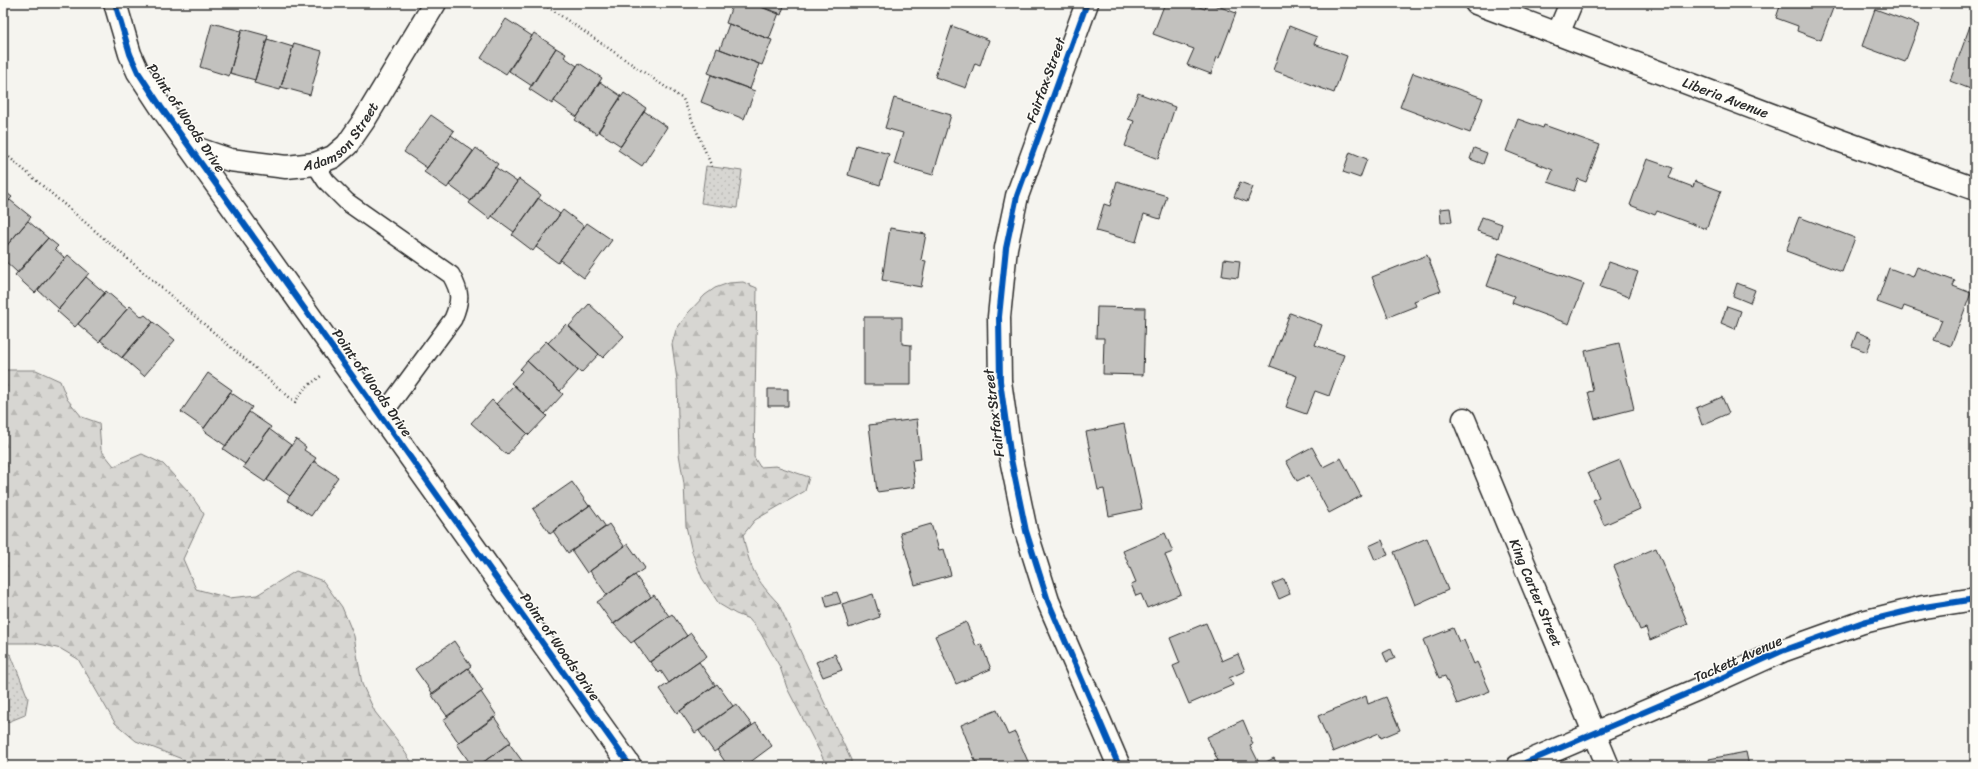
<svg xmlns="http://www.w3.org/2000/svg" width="1978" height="769" viewBox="0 0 1978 769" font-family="Sriracha,sans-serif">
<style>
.forest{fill:url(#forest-firs);stroke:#81807e}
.park{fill:url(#park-dots);stroke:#81807e}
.building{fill:#c2c1be;stroke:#2b2b2b}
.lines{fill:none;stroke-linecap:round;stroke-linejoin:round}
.service-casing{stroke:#2b2b2b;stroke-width:20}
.minor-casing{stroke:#2b2b2b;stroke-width:25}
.secondary-casing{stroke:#2b2b2b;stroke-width:25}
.path{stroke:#2b2b2b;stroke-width:2.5;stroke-dasharray:1 3;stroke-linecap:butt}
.service{stroke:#fdfcf7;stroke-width:17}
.minor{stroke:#fdfcf7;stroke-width:22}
.secondary{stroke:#fdfcf7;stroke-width:22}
.cycleway-casing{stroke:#fdfcf7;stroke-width:8}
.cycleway{stroke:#0057b8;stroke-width:6}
.labels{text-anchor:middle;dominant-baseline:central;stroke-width:3;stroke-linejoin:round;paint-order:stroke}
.street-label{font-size:14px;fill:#2b2b2b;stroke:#fdfcf7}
</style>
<defs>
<pattern id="forest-firs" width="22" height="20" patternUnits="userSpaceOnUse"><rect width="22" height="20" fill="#d7d6d2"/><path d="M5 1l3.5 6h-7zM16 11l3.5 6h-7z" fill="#b9b8b4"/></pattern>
<pattern id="park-dots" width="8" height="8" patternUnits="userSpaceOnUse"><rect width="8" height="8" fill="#d7d6d2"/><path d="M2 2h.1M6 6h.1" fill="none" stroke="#b9b8b4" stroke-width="1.8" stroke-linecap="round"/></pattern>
</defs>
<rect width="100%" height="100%" fill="#f5f4ef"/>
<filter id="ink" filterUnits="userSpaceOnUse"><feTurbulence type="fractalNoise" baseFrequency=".025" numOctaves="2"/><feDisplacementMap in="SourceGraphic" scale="8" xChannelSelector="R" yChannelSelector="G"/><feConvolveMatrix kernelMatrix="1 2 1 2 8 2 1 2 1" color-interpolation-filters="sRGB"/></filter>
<g filter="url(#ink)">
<path class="forest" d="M743 282 757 288 754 457 760 467 776 466 809 477 805 491 755 520 743 535C749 567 756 580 778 603L851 760V766H827L787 688 780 667 760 632 749 619 736 614 719 604 702 578 692 552 686 526 684 484 679 454 677 380 672 344 676 330 688 313 705 295 715 288 729 283Z
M3 370H36L60 381 67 399 82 417 99 423 101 450 114 466 142 454 163 464 188 491 204 514 183 559 196 589 229 598 257 595 296 571 323 581 342 607 354 636 362 684 375 712 397 740 414 766H187L182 759 136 741 115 723 78 659 61 649 35 643H3Z"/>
<path class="park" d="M706 166 742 171 737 208 701 203Z
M3 651 11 655 28 698 25 715 3 724Z"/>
<path class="building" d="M733 3H751L779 13 769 39 726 23Z
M751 3H785L781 15Z
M1165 3H1188L1205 9 1207 3H1210L1236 13 1219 58 1217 57 1211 74 1187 65 1194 49 1153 34Z
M1781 3H1835L1821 40 1797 31 1798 26 1776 18Z
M1875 9 1919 25 1905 62 1862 46Z
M506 19 532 36 506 74 481 58Z
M212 23 241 31 229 76 200 67Z
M729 24 772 40 762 65 720 49Z
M952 26 989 40 980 65 975 63 966 88 935 77Z
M1289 26 1317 37 1314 44 1347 56 1334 93 1273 70Z
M1970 26 1975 28V97L1971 96 1973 90 1950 81Z
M242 29 268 36 255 80 230 73Z
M534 33 556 48 532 86 509 71Z
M267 39 293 47 280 90 254 83Z
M294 43 322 51 310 95 281 87Z
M556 48 566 54 564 57 577 66 552 104 529 89Z
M717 48 759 64 750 89 708 73Z
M579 63 602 78 577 117 554 101Z
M1413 73 1483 98 1470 133 1400 107Z
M711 75 755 91 744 119 701 102Z
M600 82 621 96 597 134 575 120Z
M624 93 646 108 621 146 598 131Z
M1138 93 1175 107 1158 159 1125 146 1134 121 1128 119Z
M894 98 951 115 933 175 894 164 903 133 885 128Z
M644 111 667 127 642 166 618 150Z
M431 115 454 131 427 168 404 152Z
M1518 119 1543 128 1544 125 1600 145 1586 182 1578 179 1574 191 1548 182 1553 170 1506 151Z
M451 135 473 151 447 188 424 172Z
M856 145 889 154 880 185 848 175Z
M476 148 498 164 471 201 449 185Z
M1474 148 1487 153 1483 164 1470 159Z
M1350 152 1367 159 1360 178 1343 172Z
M1647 159 1673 168 1669 178 1693 187 1695 181 1721 191 1706 229 1657 211 1655 215 1630 205Z
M495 167 517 182 490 219 469 203Z
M519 179 541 195 514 232 492 216Z
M1117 181 1167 196 1160 219 1144 214 1136 242 1096 231 1104 204 1110 206Z
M1240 182 1253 187 1247 202 1234 197Z
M3 190 12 197 3 207Z
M538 198 560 214 533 251 512 235Z
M10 200 31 217 3 250V207Z
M1450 208 1452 222 1441 223 1440 209Z
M563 210 584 226 558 263 536 247Z
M1482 217 1502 224 1498 238 1477 231Z
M1799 217 1855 238 1842 272 1786 251Z
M28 221 48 238 18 273 3 259V250Z
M587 223 612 240 584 278 560 260Z
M890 228 926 234 921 260 926 261 921 287 882 280Z
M48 238 58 246 55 249 65 258 35 293 15 275Z
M1499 253 1584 284 1569 324 1512 303 1514 296 1487 286Z
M68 255 89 273 59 309 38 290Z
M1427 255 1441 291 1414 301 1416 306 1388 317 1372 277Z
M1224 259 1240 261 1238 278 1222 276Z
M1609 262 1638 272 1629 297 1600 287Z
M1917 267 1955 281 1953 286 1971 293 1951 346 1934 340 1942 320 1904 306 1902 311 1877 302 1889 268 1913 277Z
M86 277 105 293 75 327 57 311Z
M1737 283 1755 290 1750 303 1733 296Z
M106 291 127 309 99 342 78 324Z
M589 304 624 336 603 358 569 326Z
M130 306 142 317 145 315 153 322 122 358 100 340Z
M1727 306 1741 311 1735 329 1721 323Z
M1097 307 1145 308 1143 375 1103 374 1104 338H1096Z
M1290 313 1322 325 1315 345 1344 355 1329 396 1315 391 1306 414 1286 407 1297 376 1270 366Z
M864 317H902V344L911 345V385H864Z
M153 322 175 340 144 376 122 357Z
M566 324 599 354 581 373 548 343Z
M1857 332 1872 338 1867 352 1852 346Z
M546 341 578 371 560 391 527 361Z
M1619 343 1634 409 1595 419 1588 392 1593 391 1585 351Z
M527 361 563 394 545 414 511 383 522 371 520 369Z
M208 373 232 390 204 428 181 412Z
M514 385 547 416 529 435 496 404Z
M768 389H788V406H768Z
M230 392 252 407 226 446 203 430Z
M1722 397 1729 413 1702 425 1696 408Z
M492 400 527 433 507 455 471 423Z
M249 412 271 427 245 464 223 449Z
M917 419 921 459 912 460 915 487 877 492 869 425Z
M1124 424 1142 509 1109 516 1104 489 1098 490 1086 432Z
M269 429 291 445 265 482 243 467Z
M296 439 306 447 304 450 316 458 290 496 267 480Z
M1312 447 1323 467 1341 458 1361 496 1329 513 1309 475 1297 481 1286 461Z
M1620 460 1640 509 1604 525 1593 500 1599 497 1588 473Z
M314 461 338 477 311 516 287 500Z
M572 482 589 506 550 534 533 509Z
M590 505 606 527 568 553 553 531Z
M609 524 624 546 587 573 572 551Z
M931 524 939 550 944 549 951 575 915 585 900 533Z
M1165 533 1173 552 1165 555 1181 594 1147 608 1141 594 1136 596 1131 584 1136 582 1123 551Z
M1427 538 1448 590 1415 605 1394 552Z
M1382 540 1388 555 1375 560 1369 546Z
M628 544 645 568 607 595 590 571Z
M1656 548 1688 624 1650 640 1646 628 1640 630 1614 566Z
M635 575 651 597 613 624 597 602Z
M1284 579 1290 594 1279 599 1272 584Z
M837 592 841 603 827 607 824 596Z
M873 594 880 617 849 628 842 604Z
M654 595 669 616 631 643 614 624Z
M672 614 687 636 649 662 634 641Z
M966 622 976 646 981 644 991 669 956 684 935 636Z
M1206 623 1222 661 1238 654 1245 671 1229 678 1233 685 1189 704 1173 666 1180 663 1170 638Z
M1453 628 1459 642 1464 640 1474 664 1477 662 1490 691 1457 704 1445 676 1439 678 1423 640Z
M691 633 707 656 669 683 661 671 659 673 650 662Z
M454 641 471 666 433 694 415 669Z
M1391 649 1395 658 1387 662 1383 653Z
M835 654 842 670 823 677 816 662Z
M699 662 715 685 677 713 660 689Z
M468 668 483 691 447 716 431 694Z
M717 684 733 706 695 733 680 711Z
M481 692 497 716 459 743 443 720Z
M1366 696 1368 704 1386 697 1400 730 1381 738 1379 733 1333 752 1318 716Z
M736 704 752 725 714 752 699 731Z
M997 710 1008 735 1015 732 1030 766H977L961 725Z
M494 717 511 742 478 766H472L457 744Z
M1243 720 1253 744 1250 745 1260 765 1274 758 1278 766H1215L1213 763 1218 761 1207 737Z
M756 723 772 746 745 766H728L717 750Z
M509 743 525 765 524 766H478Z
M1746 752 1749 766H1711L1709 759Z"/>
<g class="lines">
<g class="service-casing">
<path id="service" d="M315 164 326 181 347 202 451 275C461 293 461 300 453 319L381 417"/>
</g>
<g class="minor-casing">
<g id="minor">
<path d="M115 3 130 54 138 72 161 107 630 766"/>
<path d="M1087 3 1017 196 1006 248 999 317 1000 381 1011 459 1026 531 1048 601 1119 766"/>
<path d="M1558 34 1571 3"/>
<path id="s1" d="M189 146 230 160 286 167 315 164 333 157 347 145 365 119 435 3"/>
<path id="s2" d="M1464 419 1608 766"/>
<path d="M1518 766 1698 689 1782 651 1863 622 1924 607 1975 599"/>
</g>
</g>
<g class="secondary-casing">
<g id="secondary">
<path id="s3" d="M1476 3 1838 140 1975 189"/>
</g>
</g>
<path class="path" d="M549 3 548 7 683 99 712 167
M3 152 295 402 305 388 321 376"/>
<use href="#service" class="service"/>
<use href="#minor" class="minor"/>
<use href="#secondary" class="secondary"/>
<g class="cycleway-casing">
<path id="cycleway" d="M115 3 130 54 138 72 161 107 630 766
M1087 3 1017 196 1006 248 999 317 1000 381 1011 459 1026 531 1048 601 1119 766
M1518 766 1698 689 1782 651 1863 622 1924 607 1975 599"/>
</g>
<use href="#cycleway" class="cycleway"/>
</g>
</g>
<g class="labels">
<g class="street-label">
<text transform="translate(1046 80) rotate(-70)">Fairfax Street</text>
<text stroke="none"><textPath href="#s3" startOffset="267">Liberia Avenue</textPath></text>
<text transform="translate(186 118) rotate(56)">Point of Woods Drive</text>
<text stroke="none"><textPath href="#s1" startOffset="167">Adamson Street</textPath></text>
<text transform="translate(372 383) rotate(55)">Point of Woods Drive</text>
<text transform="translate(994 413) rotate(-97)">Fairfax Street</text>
<text stroke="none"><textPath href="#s2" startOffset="188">King Carter Street</textPath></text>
<text transform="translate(560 647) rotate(55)">Point of Woods Drive</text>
<text transform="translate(1738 659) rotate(-24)">Tackett Avenue</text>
</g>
</g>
<rect width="1978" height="769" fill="none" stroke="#fdfcf7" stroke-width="16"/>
<rect x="8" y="8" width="1962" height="753" fill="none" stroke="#2b2b2b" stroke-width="1.5" filter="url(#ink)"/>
</svg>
